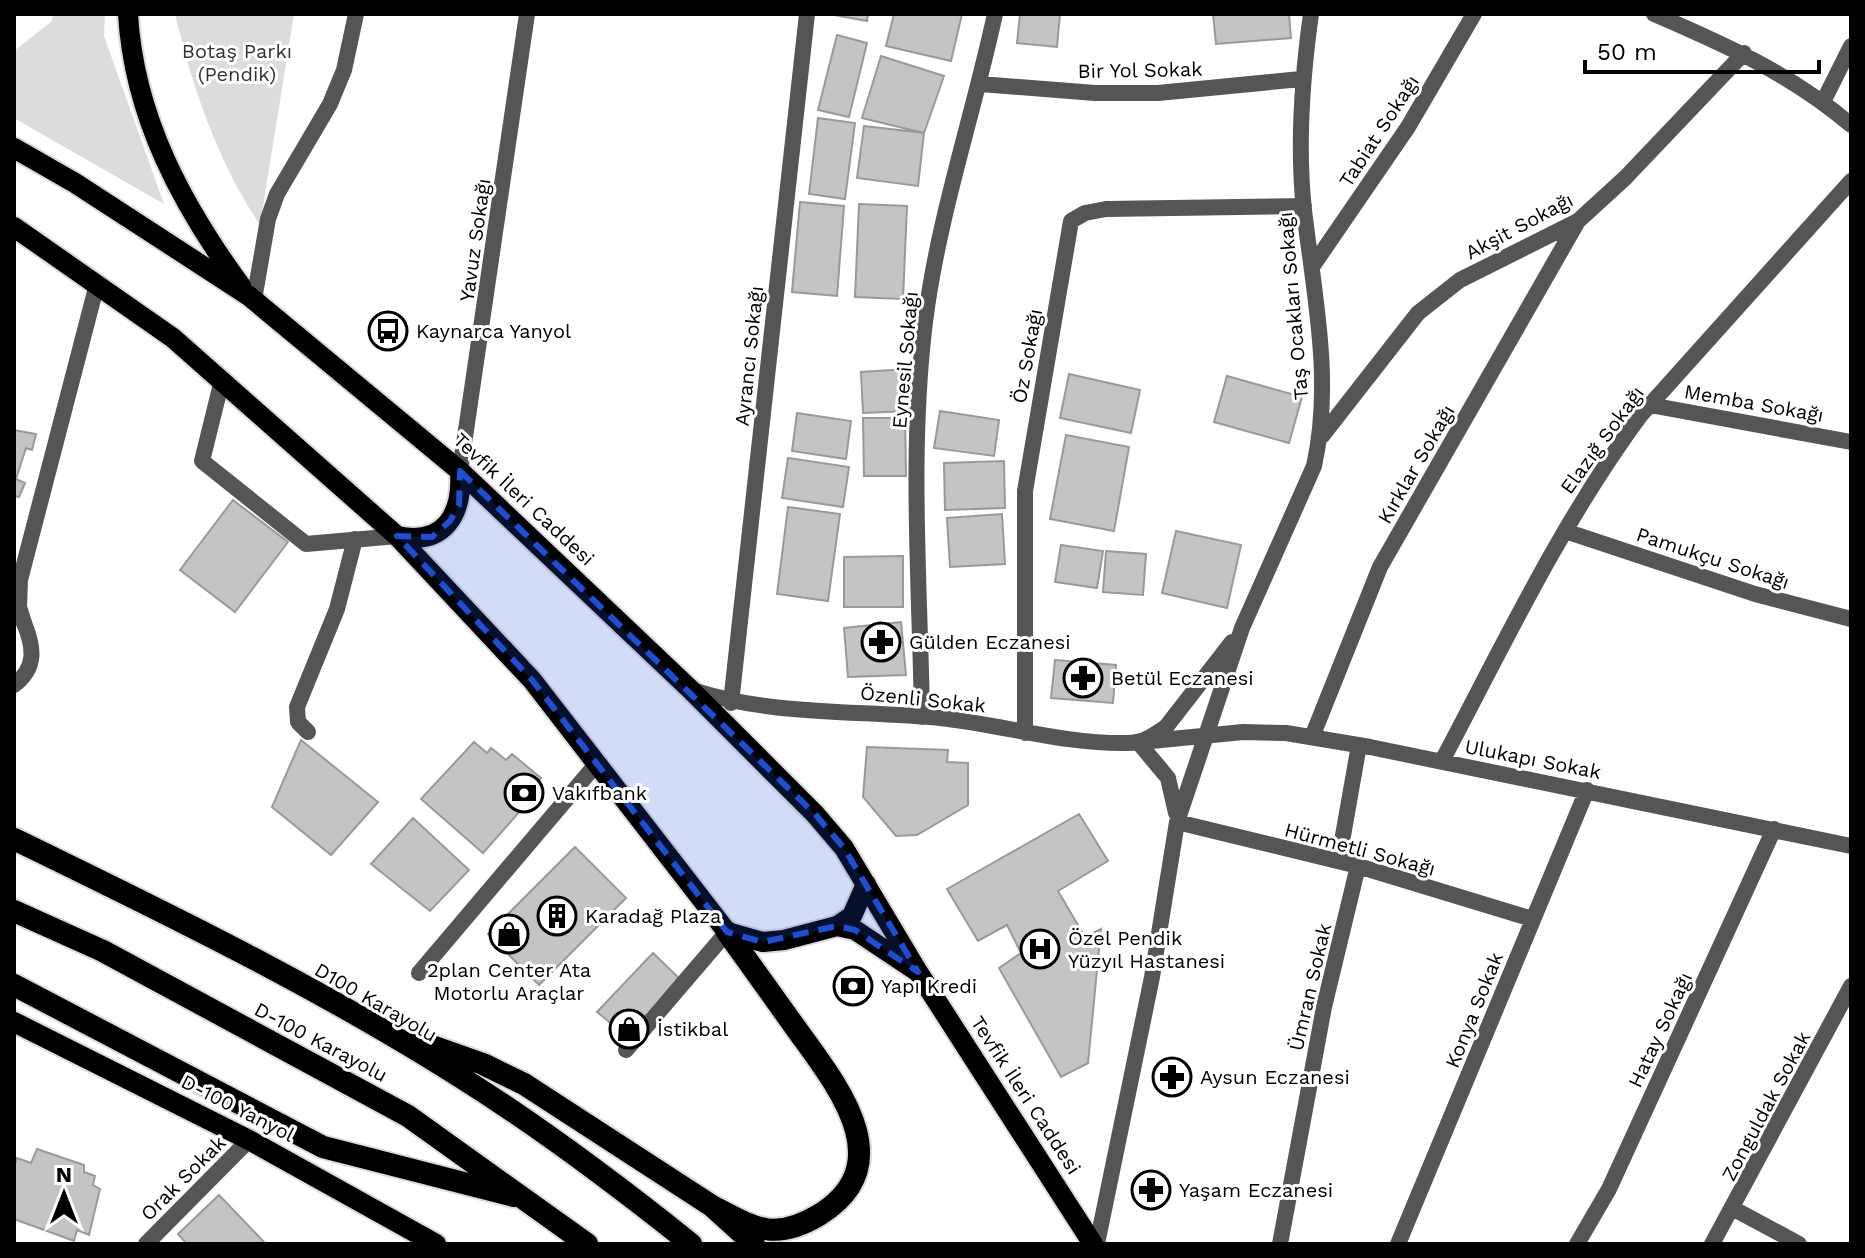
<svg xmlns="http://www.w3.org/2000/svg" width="1865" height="1258" viewBox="0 0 1865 1258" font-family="'Work Sans',sans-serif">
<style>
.green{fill:#dcdcdc}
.building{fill:#c4c4c4;stroke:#999;stroke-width:2}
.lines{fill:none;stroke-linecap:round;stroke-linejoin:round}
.primary-casing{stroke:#dbdbdb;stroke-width:24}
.trunk-casing{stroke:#dbdbdb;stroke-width:26}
.service{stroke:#555;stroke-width:16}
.minor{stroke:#555;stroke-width:16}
.primary{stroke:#000;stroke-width:20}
.trunk{stroke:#000;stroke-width:22}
.marked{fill:#1d4ed8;fill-opacity:0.2;stroke:#1d4ed8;stroke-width:6;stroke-dasharray:16 10;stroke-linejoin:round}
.labels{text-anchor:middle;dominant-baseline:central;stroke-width:6;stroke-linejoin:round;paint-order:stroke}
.park-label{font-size:20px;fill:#333;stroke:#fff}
.street-label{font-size:20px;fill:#000;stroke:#fff}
.poi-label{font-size:20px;fill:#000;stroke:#fff;text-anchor:start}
</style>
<rect width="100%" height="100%" fill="#fff"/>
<path class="green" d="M54 14H105L104 36 164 204 14 118V51L51 22Z
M175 14H294L260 225C217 160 193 89 175 14Z"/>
<path class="building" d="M829 14H868L867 21Z
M894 14H962L951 61 886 46Z
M1020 14H1060L1057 47 1017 43Z
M1213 14H1289L1291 38 1216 44Z
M837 35 867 43 849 117 818 110Z
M881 56 944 76 924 133 862 118Z
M818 118 855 123 845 199 809 194Z
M864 126 924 133 918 186 857 178Z
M800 202 844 206 837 296 792 292Z
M859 204 907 206 903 299 855 297Z
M907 369 909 411 863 413 861 372Z
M1069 374 1140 390 1131 433 1060 418Z
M1227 376 1302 397 1289 443 1214 422Z
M940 411 999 420 994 456 934 448Z
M797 413 851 421 846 459 792 451Z
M863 418H905L906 476H864Z
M14 430 36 434 32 450 26 448 16 479 25 483 19 497 14 496Z
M1066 435 1129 447 1114 531 1050 519Z
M788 458 849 467 843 507 782 498Z
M1004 461 1005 508 945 510 944 463Z
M233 500 288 542 235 612 180 570Z
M788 507 840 514 828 601 777 594Z
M1002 514 1005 564 950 567 947 518Z
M1176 531 1241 545 1227 608 1162 593Z
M1061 545 1103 551 1097 588 1055 582Z
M1106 551 1146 554 1143 595 1103 592Z
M903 556V607H844V557Z
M901 622 906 675 848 677 844 628Z
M1055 660 1116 665 1113 703 1051 698Z
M301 740 378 802 331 855 272 807Z
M474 742 487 753 491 748 506 760 512 754 541 778 532 788 537 792 483 853 421 799Z
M867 747 948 750 947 762 968 763V805L917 835 896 836 863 797Z
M1079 814 1108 861 1058 891 1085 937 1101 929 1088 1063 1061 1077 999 968 1021 953 1007 925 978 941 947 889Z
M413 818 469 870 430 911 371 864Z
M575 847 626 898 539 985 488 934Z
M653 953 682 981 629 1038 597 1012Z
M37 1149 84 1165V1172L95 1176 93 1185 100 1189 89 1235 77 1230 74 1241 14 1219V1167L17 1158 31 1163Z
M219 1195 266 1244H187L178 1234Z"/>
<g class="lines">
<g class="primary-casing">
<path id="primary" d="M128 14C134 117 182 205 241 286
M14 148 75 183 249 296 460 471 690 689 815 814 844 848 918 972 1093 1244
M14 227 173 338 397 536 532 680 727 932 763 942 784 940 837 926 855 930 915 970
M397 536C444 546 463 515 460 471
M837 926 852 916 866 884
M14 1022 249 1140 436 1244"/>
</g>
<g class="trunk-casing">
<path id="trunk" d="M14 839C181 920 351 1003 505 1106 569 1149 631 1196 691 1244
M14 911 103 951 408 1116 587 1244
M14 985 323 1147 514 1196
M415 1040 483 1064 524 1084 712 1206 754 1244
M712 1206C754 1228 774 1242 819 1215 903 1163 835 1083 795 1027 773 996 750 964 727 932"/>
</g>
<path class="service" d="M254 300 268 219 277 194 330 104 344 70 356 14
M222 380 202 461 306 544 397 536
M14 685C37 668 34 647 24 623
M308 732 298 722 297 707 337 609 355 539"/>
<path class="minor" d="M1654 14C1726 45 1791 74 1851 125
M980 84 1095 93H1158L1301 79
M1823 102 1851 46
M1312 267 1408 127 1474 14
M1650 405 1851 442
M1322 436 1418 313 1460 280 1578 221 1625 178 1744 53
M460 471 527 14
M1565 531 1755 594 1851 619
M24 623 19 607 20 580 97 284
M693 690C771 716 859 710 940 718 1003 725 1064 744 1127 743 1143 743 1153 736 1166 727L1232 642
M731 703 807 14
M922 717C920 586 909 452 925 322 938 218 973 116 995 14
M1025 733V491L1071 221 1085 213 1106 209 1304 206
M1312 737 1380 567 1578 221
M1138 742 1168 778 1176 813
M1141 742 1243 732 1286 733 1370 747 1851 846
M1442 761C1504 644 1561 523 1640 416L1851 181
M1177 822 1358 866 1532 919
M419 973 598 762
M626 1050 727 932
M1734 1209 1799 1244
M146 1244 249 1140
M1097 1244 1152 977 1177 822 1242 628 1314 466C1333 381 1314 295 1304 210 1297 145 1302 78 1311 14
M1280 1244 1324 1007 1358 866 1341 847 1359 745
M1398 1244 1587 790
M1577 1244 1609 1189 1774 829
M1712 1244 1851 986"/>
<use href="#primary" class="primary"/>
<use href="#trunk" class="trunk"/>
</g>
<path class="marked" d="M460 471 815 814 844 848 918 972 855 930 837 926 763 942 727 932 532 680 397 536 432 537 450 521 459 505Z"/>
<defs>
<g id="bus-ring" transform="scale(2)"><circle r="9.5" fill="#fff" stroke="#000" stroke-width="1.5"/><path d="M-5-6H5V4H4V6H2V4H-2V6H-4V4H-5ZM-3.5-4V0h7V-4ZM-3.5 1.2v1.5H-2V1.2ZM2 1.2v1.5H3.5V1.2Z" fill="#000"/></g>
<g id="pharmacy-ring" transform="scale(2)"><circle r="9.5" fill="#fff" stroke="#000" stroke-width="1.5"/><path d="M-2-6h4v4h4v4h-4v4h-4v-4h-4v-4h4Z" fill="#000"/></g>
<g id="bank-ring" transform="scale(2)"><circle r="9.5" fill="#fff" stroke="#000" stroke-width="1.5"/><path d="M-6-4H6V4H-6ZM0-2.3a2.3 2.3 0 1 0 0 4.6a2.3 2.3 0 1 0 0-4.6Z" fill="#000"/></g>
<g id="building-ring" transform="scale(2)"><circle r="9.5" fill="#fff" stroke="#000" stroke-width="1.5"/><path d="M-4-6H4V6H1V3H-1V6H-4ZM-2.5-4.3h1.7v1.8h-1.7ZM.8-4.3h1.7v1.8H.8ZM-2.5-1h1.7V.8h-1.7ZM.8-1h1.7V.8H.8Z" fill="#000"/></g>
<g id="shop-ring" transform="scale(2)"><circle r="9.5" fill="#fff" stroke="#000" stroke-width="1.5"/><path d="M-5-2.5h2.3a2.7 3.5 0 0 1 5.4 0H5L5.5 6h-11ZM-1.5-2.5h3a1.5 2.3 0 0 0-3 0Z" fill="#000"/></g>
<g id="hospital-ring" transform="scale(2)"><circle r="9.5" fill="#fff" stroke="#000" stroke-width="1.5"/><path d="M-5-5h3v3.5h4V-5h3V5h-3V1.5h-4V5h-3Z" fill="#000"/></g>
</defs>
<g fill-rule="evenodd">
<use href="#bus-ring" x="388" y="331"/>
<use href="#pharmacy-ring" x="881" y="642"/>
<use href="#pharmacy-ring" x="1083" y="678"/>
<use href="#bank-ring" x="524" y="793"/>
<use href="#building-ring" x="557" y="916"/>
<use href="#shop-ring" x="509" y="934"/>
<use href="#hospital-ring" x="1040" y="949"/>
<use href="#bank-ring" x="853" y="986"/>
<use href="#shop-ring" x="629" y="1029"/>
<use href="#pharmacy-ring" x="1172" y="1077"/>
<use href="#pharmacy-ring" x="1151" y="1190"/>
</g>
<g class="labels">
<g class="park-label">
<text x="237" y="51">Botaş Parkı<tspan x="237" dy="23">(Pendik)</tspan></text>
</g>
<g class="street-label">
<text transform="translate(1140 70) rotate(-1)">Bir Yol Sokak</text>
<text transform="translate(1379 131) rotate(-57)">Tabiat Sokağı</text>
<text transform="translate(1519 226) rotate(-28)">Akşit Sokağı</text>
<text transform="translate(475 240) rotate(-82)">Yavuz Sokağı</text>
<text transform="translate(1293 306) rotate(-95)">Taş Ocakları Sokağı</text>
<text transform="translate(749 356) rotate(-84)">Ayrancı Sokağı</text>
<text transform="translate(1027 356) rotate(-80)">Öz Sokağı</text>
<text transform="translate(905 360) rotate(-85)">Eynesil Sokağı</text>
<text transform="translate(1754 403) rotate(10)">Memba Sokağı</text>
<text transform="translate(1602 440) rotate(-54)">Elazığ Sokağı</text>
<text transform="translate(1416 464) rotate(-60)">Kırklar Sokağı</text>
<text transform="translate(524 499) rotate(43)">Tevfik İleri Caddesi</text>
<text transform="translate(1713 558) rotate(18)">Pamukçu Sokağı</text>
<text transform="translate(923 699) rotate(6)">Özenli Sokak</text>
<text transform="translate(1533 759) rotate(11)">Ulukapı Sokak</text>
<text transform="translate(1360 849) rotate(15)">Hürmetli Sokağı</text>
<text transform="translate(1310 987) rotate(-77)">Ümran Sokak</text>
<text transform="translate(376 1002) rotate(30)">D100 Karayolu</text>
<text transform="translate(1474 1010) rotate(-68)">Konya Sokak</text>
<text transform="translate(1660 1030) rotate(-65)">Hatay Sokağı</text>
<text transform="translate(321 1042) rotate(28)">D-100 Karayolu</text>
<text transform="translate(1026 1095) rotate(57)">Tevfik İleri Caddesi</text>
<text transform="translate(1766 1106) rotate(-62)">Zonguldak Sokak</text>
<text transform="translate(238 1108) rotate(27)">D-100 Yanyol</text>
<text transform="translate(183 1178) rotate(-45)">Orak Sokak</text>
</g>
<g class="poi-label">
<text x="416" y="331">Kaynarca Yanyol</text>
<text x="909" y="642">Gülden Eczanesi</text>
<text x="1111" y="678">Betül Eczanesi</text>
<text x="552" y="793">Vakıfbank</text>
<text x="585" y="916">Karadağ Plaza</text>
<text x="1068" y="938">Özel Pendik<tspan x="1068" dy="23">Yüzyıl Hastanesi</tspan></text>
<text x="509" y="970" text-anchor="middle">2plan Center Ata<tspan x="509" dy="23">Motorlu Araçlar</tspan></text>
<text x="881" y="986">Yapı Kredi</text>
<text x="657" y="1029">İstikbal</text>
<text x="1200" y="1077">Aysun Eczanesi</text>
<text x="1179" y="1190">Yaşam Eczanesi</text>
</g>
</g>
<rect width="1865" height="1258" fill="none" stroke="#000000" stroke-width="32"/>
<g transform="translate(64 1194)" stroke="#ffffff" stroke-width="6" paint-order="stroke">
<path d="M0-6L14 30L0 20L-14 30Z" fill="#000000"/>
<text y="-12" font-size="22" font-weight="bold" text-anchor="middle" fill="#000000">N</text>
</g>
<path d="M1585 60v12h234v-12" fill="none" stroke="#000000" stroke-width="4"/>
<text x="1597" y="60" font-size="24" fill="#000000" stroke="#ffffff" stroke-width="6" paint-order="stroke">50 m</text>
</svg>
